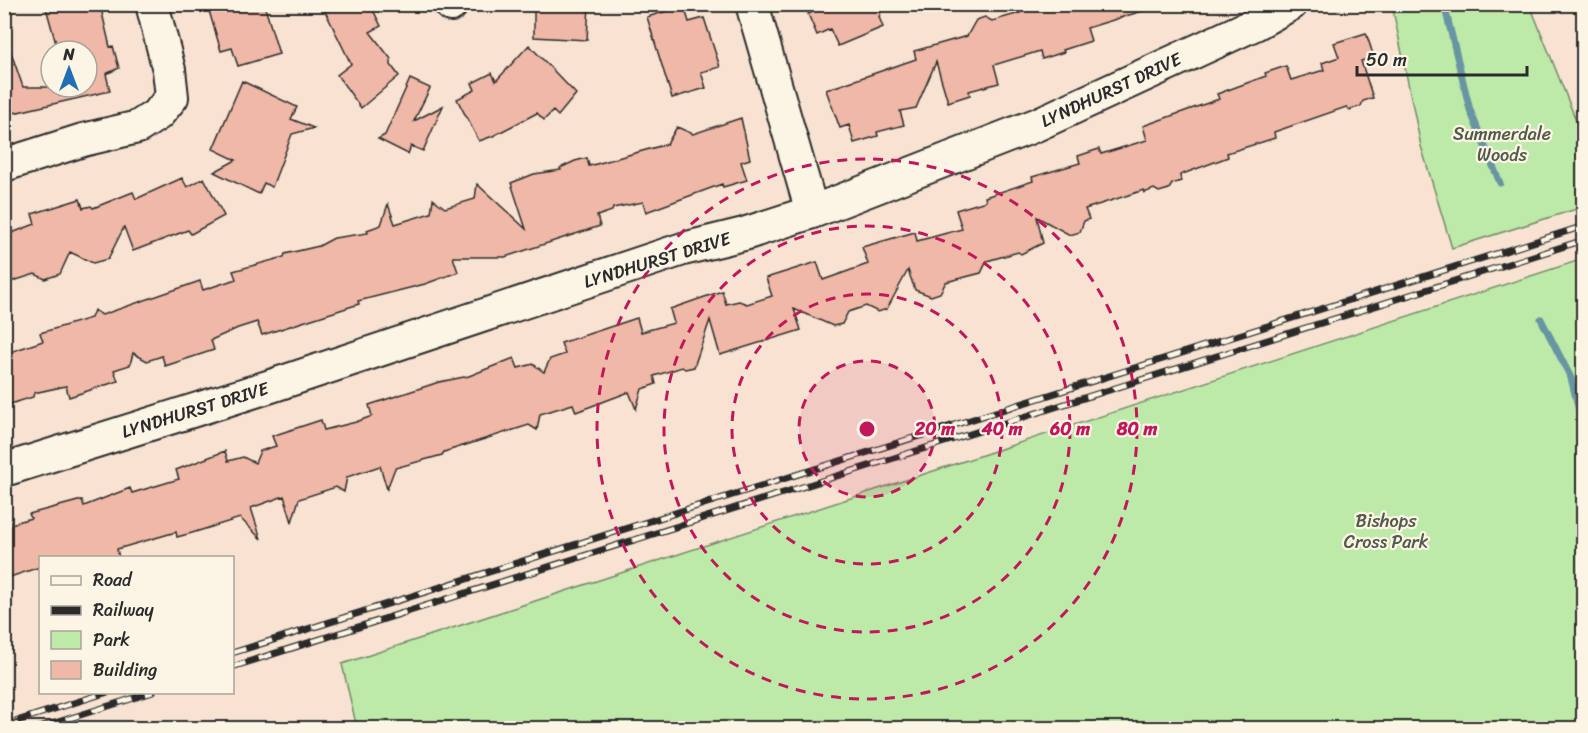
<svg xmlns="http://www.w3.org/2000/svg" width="1588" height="733" viewBox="0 0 1588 733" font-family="Sriracha,sans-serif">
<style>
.green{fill:#bdeaa8;stroke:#748a6a;stroke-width:1.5}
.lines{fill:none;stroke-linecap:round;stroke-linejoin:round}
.stream{stroke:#6895a2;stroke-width:7}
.building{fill:#f0b8a6;stroke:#2b2b2b;stroke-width:1.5}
.minor-casing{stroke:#2b2b2b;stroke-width:36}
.minor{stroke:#fcf5e5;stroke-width:32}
.rail-casing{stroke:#2b2b2b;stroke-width:7}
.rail{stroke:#fcf5e5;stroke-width:4.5;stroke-dasharray:14;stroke-linecap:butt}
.ring{fill:none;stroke:#c2185b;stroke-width:3;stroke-dasharray:10 8}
.labels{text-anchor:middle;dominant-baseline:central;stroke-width:4.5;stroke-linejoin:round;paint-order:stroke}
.street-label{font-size:18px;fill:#2b2b2b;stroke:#fcf5e5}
.park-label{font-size:18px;fill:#505b4a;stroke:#fcf5e5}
.centre{fill:#c2185b;stroke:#fcf5e5;stroke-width:3}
.ring-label{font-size:18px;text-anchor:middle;font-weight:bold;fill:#c2185b;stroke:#fcf5e5;stroke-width:4.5;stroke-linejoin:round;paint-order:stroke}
</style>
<rect width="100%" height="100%" fill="#f8e3d2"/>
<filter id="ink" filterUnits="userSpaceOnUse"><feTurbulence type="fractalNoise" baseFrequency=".0167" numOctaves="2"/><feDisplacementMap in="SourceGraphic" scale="12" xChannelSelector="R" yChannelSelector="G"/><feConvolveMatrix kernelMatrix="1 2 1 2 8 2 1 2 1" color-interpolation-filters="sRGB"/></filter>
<g filter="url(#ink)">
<path class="green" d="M1392 5H1530L1583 138V207L1452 248 1421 146Z
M1583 259V728H357L342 664Z"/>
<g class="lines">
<path class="stream" d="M1444 4 1470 110 1500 183
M1541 319 1571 378 1584 430"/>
</g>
<path class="building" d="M45 4H100L110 47 113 46 119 68 106 74 110 91 9 114 4 96V42L7 41 23 87H87V51H58Z
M207 4H264L279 54 238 66 232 48 221 51Z
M339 4H370L381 26 370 32 391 59V65L399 76 361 108 337 75 351 64 325 11Z
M534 4H589L587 40 534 37Z
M807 4H884L879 17 883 27 838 46 830 29 817 35 808 14 811 13Z
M1018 4H1148L1149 9 1087 28 1091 41 1063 50 1064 52 1042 59 1040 51 994 65 999 83 969 91 970 95 948 102 936 62 916 108 900 111 904 125 877 132 878 136 854 143 849 125 840 128 826 90 916 59 914 51 967 36 976 20 985 17 992 21 1020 13Z
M684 6 689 22 704 18 720 67 701 72 706 88 672 98 647 17Z
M1366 33 1374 57 1361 61 1373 98 1363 101 1361 106 1350 110 1346 107 1274 132 1275 138 1227 153 1228 157 1180 175 1181 181 1172 184 1169 189 1159 192 1154 189 1144 193V190L1085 209 1089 219 1084 221 1080 232 1070 235 1037 217 1043 243 1021 254 1018 252 987 261 981 273 946 282 940 293 931 296 915 290 908 270 887 309 878 312 866 306 848 312 842 324 833 326 794 309 801 330 720 355 710 320 694 367 685 369 682 367 654 376 656 384 642 389 636 409 629 392 576 412 573 404 540 414 537 430 529 425 444 452 442 455 395 468 387 489 380 466 347 477 344 492 336 487 299 499 292 522 284 496 251 508 261 539 240 518 192 533 177 537 176 532 117 549 119 558H40V567L4 579V526L31 518 29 514 82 500 84 506 130 488 132 493 179 479 176 470 225 451 228 461 243 457 255 463 260 451 276 446 272 436 321 420 324 430 356 422 372 416 369 405 439 382 469 376 514 358 518 368 533 364 544 372 550 359 565 354 561 343 637 318 641 332 674 323 670 309 722 291 726 304 739 301 747 304 772 296 766 278 817 262 823 280 868 264 862 247 915 232 917 241 962 229 956 210 986 201 985 197 1033 181 1032 177 1080 163 1078 156 1099 149 1101 154 1147 140 1143 126 1219 99 1217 94 1266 76 1265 73 1286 66 1291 80 1324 70 1322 63 1339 57 1334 43Z
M529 45 576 94 558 116 553 111 544 120 537 113 493 136 479 141 457 99 475 90 472 83 492 73 496 81Z
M410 79 430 88 414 121 443 106 423 151 411 146 408 154 378 139 385 135Z
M242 81 297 107 291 119 314 128 292 134 272 187 264 183 259 194 214 172 236 160 213 149Z
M741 118 750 159 741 162 747 180 723 187 722 184 646 212 643 202 613 208 612 211 597 216 600 226 505 257H453L458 272 425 284 358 301 359 304 262 335 257 322 238 328 211 340 214 350 165 366 162 356 147 361 133 353 130 365 114 370 118 381 69 397 66 386 34 393 33 397 4 406V354L43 341 40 333 91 318 94 310 102 315 200 281 203 290 236 279 233 271 284 257 285 254 319 246 334 238 368 233 367 230 381 225 388 204 395 224 431 213 433 199 445 208 475 199 477 184 526 229 511 183 534 174 561 170 560 168 575 161 587 158 589 166 667 144 677 127 693 134Z
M182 178 187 187 204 178 224 216 191 234 188 230 133 251 124 227 108 259 93 263 70 252 60 274 45 279 35 274 4 284V236L35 224 32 214 80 199 83 208 91 206 93 208 133 192 136 199Z"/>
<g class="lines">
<g class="minor-casing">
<path id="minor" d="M451 4V5
M752 4 812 212
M4 165 83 140 138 127 158 114 172 97 169 70 152 4
M4 470 271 386 683 249 744 234 812 212 1036 125 1255 24 1291 4"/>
</g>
<use href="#minor" class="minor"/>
<g class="rail-casing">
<path id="rail" d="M232 653 1584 226
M232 667 1584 240
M4 725 108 692
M39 728 153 692"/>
</g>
<use href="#rail" class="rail"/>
</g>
</g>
<circle cx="867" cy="429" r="68" fill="#c2185b" fill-opacity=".12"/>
<g class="ring">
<circle cx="867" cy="429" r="68"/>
<circle cx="867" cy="429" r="135"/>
<circle cx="867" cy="429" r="203"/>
<circle cx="867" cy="429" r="270"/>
</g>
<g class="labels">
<g class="street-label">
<text transform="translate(1111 90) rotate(-25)">LYNDHURST DRIVE</text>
<text transform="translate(657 260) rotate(-17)">LYNDHURST DRIVE</text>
<text transform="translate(195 410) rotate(-17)">LYNDHURST DRIVE</text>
</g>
<g class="park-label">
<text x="1502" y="134">Summerdale<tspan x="1502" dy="21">Woods</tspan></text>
<text x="1386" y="521">Bishops<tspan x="1386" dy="21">Cross Park</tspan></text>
</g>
</g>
<circle cx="867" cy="429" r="9" class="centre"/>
<g class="ring-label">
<text x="935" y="435">20 m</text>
<text x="1002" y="435">40 m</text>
<text x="1070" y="435">60 m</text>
<text x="1137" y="435">80 m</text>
</g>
<rect width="1588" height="733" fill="none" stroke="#fcf5e5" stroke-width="24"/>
<rect x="12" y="12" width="1564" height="709" fill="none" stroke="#2b2b2b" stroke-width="2" filter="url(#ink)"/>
<rect x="39" y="556" width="195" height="138" fill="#fcf5e5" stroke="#a8a49b" stroke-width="1.5"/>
<rect x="51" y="576" width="30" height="9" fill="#fcf5e5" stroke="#a8a49b" stroke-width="1.5"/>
<text x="93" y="586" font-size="18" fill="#2b2b2b">Road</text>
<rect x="51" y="606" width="30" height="9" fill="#2b2b2b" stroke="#a8a49b" stroke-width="1.5"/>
<text x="93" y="616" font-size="18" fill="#2b2b2b">Railway</text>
<rect x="51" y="631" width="30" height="18" fill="#bdeaa8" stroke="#a8a49b" stroke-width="1.5"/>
<text x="93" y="646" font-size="18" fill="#2b2b2b">Park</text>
<rect x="51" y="661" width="30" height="18" fill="#f0b8a6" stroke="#a8a49b" stroke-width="1.5"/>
<text x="93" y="676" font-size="18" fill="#2b2b2b">Building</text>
<g transform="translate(69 69)"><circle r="28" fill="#fcf5e5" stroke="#a8a49b" stroke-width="1.5"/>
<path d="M0-4.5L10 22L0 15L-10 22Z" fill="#1f6fb2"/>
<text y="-9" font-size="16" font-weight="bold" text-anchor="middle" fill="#2b2b2b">N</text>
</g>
<path d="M1357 66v9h170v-9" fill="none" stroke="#2b2b2b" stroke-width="3"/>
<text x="1366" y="66" font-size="18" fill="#2b2b2b" stroke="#fcf5e5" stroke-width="4.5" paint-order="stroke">50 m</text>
</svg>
